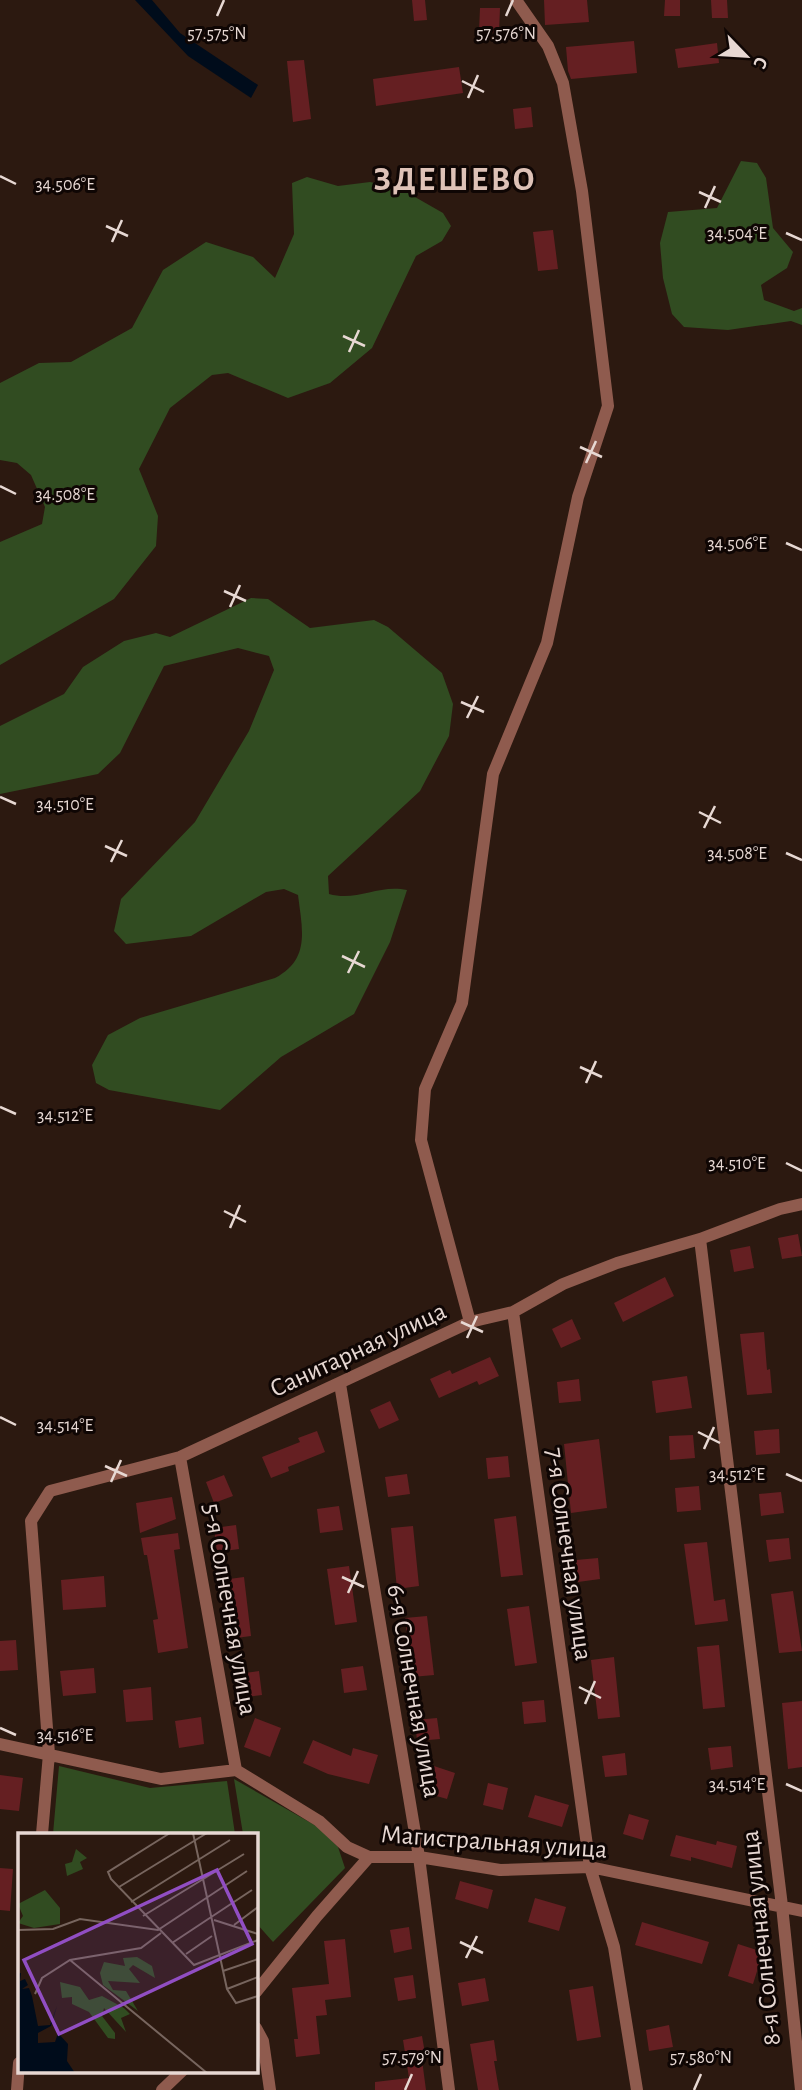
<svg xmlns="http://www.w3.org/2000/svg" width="802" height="2090" viewBox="0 0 802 2090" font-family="'Alegreya Sans',sans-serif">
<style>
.green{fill:#314c21}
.water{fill:#000c1b}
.building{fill:#651f22}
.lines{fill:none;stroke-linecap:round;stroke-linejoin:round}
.minor{stroke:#8f5b4e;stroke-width:12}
.ticks{fill:none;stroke:#e7d8d3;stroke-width:2.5}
.labels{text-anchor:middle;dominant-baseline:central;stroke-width:6;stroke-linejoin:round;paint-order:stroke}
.street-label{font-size:26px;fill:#e7d8d3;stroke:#0f0604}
.district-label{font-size:33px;font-weight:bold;letter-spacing:2px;fill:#dec2b7;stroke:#0f0604}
.inset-road{fill:none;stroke:#77655e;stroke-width:2}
.view{fill:#914ec3;fill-opacity:0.15;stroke:#914ec3;stroke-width:3.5}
.inset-edge{fill:none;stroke:#e7d8d3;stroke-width:3.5}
.ticks-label{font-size:18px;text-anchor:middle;fill:#e7d8d3;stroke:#0f0604;stroke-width:6;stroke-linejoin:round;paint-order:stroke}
</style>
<rect width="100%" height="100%" fill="#2c1910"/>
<path class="green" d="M741 161 757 163 766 178 773 228 793 252 787 268 761 285 764 300 794 311 802 308V325L791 321 728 330 684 327 672 314 663 278 660 243 668 212 717 208Z
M307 177 338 186 370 182 401 189 443 213 451 226 442 241 416 256 372 348 330 383 288 398 228 373 212 375 170 408 139 469 158 516 156 546 114 599 0 665V542L42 524 45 507 31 475 17 463 0 460V383L39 363 71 362 132 328 163 270 206 242 253 257 275 278 294 234 292 183Z
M251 598 268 599 310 628 374 620 388 627 442 673 453 704 449 736 420 791 328 876 329 894C357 902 378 884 407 890L390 942 354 1014 281 1057 220 1110 109 1090 96 1083 92 1065 108 1035 140 1018 275 978C311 959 302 929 298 895L284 889 266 892 191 936 126 944 114 931 121 899 195 822 249 731 274 670 269 656 238 648 164 666 120 753 98 774 0 794V726L64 694 83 667 124 641 156 633 170 637Z
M59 1766 150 1788 227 1781 235 1834H53Z
M234 1779 318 1827 338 1847 345 1868 273 1942 257 1924 256 1834H243Z"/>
<path class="water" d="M135 0H152L180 33 258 85 251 98 188 56Z"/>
<path class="building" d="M412 0H425L427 20 414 21Z
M544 0H587L589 22 545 25Z
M665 0H680V16H664Z
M711 0H727L728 18H712Z
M480 8H500L499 33 479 32Z
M634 41 637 73 571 79 568 71 566 47Z
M717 43 719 63 678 68 675 49Z
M304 60 311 119 293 122 287 61Z
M459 67 463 93 376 106 373 79Z
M531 107 533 127 515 129 513 109Z
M553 230 558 269 538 271 533 232Z
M798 1234 802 1256 782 1259 778 1238Z
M750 1246 754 1268 734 1272 730 1250Z
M665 1277 674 1296 623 1322 614 1303Z
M572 1319 581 1339 561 1348 552 1329Z
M764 1332 767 1370 770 1369 772 1393 747 1395 740 1334Z
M490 1357 499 1376 479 1385 477 1381 439 1398 430 1379 450 1370 452 1374Z
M687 1376 692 1408 656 1413 652 1381Z
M579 1379 581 1401 559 1403 557 1382Z
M390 1401 399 1420 379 1429 370 1410Z
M779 1429 780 1453 756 1455 754 1431Z
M317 1431 325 1452 288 1467 289 1471 271 1478 262 1457 300 1442 298 1438Z
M693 1435 695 1458 670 1460 669 1436Z
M599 1439 607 1508 571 1513 564 1444Z
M508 1456 510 1477 488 1479 486 1458Z
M407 1474 410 1494 388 1497 385 1477Z
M224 1475 233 1496 214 1503 206 1482Z
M699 1486 701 1510 677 1512 675 1488Z
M781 1492 784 1513 761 1516 759 1494Z
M172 1497 176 1519 140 1533 136 1503Z
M339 1506 343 1530 320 1533 317 1509Z
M516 1516 523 1575 501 1577 494 1519Z
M236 1525 239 1549 217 1552 214 1528Z
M413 1526 419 1586 397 1589 391 1528Z
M178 1533 180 1549 174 1550 188 1648 158 1653 153 1620 158 1619 147 1555H144L141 1538Z
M789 1538 791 1559 769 1562 766 1540Z
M707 1542 714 1601 725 1599 728 1621 695 1625 684 1544Z
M598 1558 600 1579 578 1582 576 1560Z
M349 1566 357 1622 335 1625 327 1569Z
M104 1576 106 1607 63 1610 61 1580Z
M244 1577 251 1636 229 1639 222 1580Z
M793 1591 802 1651 779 1653 771 1594Z
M529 1606 537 1663 515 1666 507 1609Z
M427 1616 434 1675 412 1677 405 1618Z
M16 1640 18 1670 0 1671V1641Z
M719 1645 725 1707 703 1709 697 1647Z
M614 1657 620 1717 598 1719 591 1660Z
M363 1666 367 1690 344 1693 341 1669Z
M94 1668 96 1693 63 1696 60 1671Z
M259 1671 262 1695 240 1698 237 1674Z
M151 1687 153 1720 126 1722 123 1690Z
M544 1700 546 1722 524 1724 522 1702Z
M802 1701V1767L788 1769 782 1703Z
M201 1717 204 1744 179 1748 175 1721Z
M255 1718 281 1728 270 1757 244 1747Z
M437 1718 440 1739 417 1741 415 1720Z
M313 1740 351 1756 353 1748 378 1755 369 1784 328 1774 303 1763Z
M731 1746 733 1767 711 1770 708 1748Z
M625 1753 627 1775 605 1777 602 1756Z
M434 1766 455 1773 447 1799 426 1793Z
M0 1775 23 1778 19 1811 0 1809Z
M488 1783 508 1788 503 1810 483 1805Z
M535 1795 569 1805 562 1827 528 1817Z
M629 1814 649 1820 643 1840 623 1834Z
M676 1835 716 1845 717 1841 737 1846 732 1868 691 1857V1861L670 1856Z
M0 1868 13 1869 10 1911 0 1910Z
M460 1881 493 1890 488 1909 455 1899Z
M535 1898 566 1907 559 1931 528 1922Z
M642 1922 709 1942 702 1964 635 1945Z
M409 1927 412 1949 394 1953 390 1930Z
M345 1939 351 1997 325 2000 327 2015 316 2016 320 2054 296 2057 294 2039H298L292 1988 329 1984 324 1941Z
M738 1944 763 1952 753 1984 728 1976Z
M413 1975 416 1998 398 2001 394 1978Z
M485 1978 489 2001 462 2006 458 1983Z
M593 1986 601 2037 577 2041 569 1990Z
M669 2025 673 2047 649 2051 646 2030Z
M422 2036 426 2059 422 2060 426 2090H375V2082L409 2078 403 2040Z
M494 2040 497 2061H494L499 2090H478L470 2044Z"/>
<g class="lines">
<path class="minor" d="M700 1239 782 1906 801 2090
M513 1312 590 1867 614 1947 637 2090
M470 1322 421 1140 425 1089 462 1003 493 774 547 643 578 497 608 406 582 191 563 83 548 46 516 0
M340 1384 419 1857 449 2090
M180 1457 236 1770
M0 1744 161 1779 236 1770 319 1821 347 1847 369 1857H419L500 1870 590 1867 802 1911
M42 1834 49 1754 31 1521 50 1491 180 1457 470 1322 513 1312 563 1284 617 1263 700 1239 780 1209 802 1204
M256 1992 317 1916 369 1857
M256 2028 263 2041 270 2090
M17 2090 19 2063
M162 2090 182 2071"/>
</g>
<path class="ticks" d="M217 16 224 0M506 16 513 0M462 81 484 92M468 98 478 75M0 176 16 184M699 192 721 202M705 208 715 186M106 226 128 236M786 233 802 240M112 242 122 220M343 336 365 346M349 352 359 330M580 447 602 457M586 463 596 441M0 486 16 494M786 543 802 550M224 591 246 601M230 607 240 585M461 702 484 712M467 718 478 696M0 797 16 804M699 812 721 823M704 828 715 806M105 846 127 856M786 853 802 860M111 862 122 840M342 956 365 967M348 973 359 951M580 1067 602 1077M586 1083 596 1061M0 1107 16 1114M786 1163 802 1171M224 1211 246 1222M230 1228 240 1205M461 1322 483 1332M467 1338 477 1316M0 1417 16 1425M698 1432 720 1443M704 1449 714 1427M105 1466 127 1476M786 1474 802 1481M111 1482 121 1460M342 1577 364 1587M348 1593 358 1571M579 1687 601 1698M585 1704 595 1681M0 1728 16 1735M786 1784 802 1791M460 1942 483 1953M466 1958 477 1936M405 2090 412 2074M694 2090 701 2074"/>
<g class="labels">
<g class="street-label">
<text transform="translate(358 1350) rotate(-25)">Санитарная улица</text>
<text transform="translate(569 1554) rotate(82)">7-я Солнечная улица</text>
<text transform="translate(230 1609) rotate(80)">5-я Солнечная улица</text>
<text transform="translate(414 1691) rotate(80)">6-я Солнечная улица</text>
<text transform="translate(494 1842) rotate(4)">Магистральная улица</text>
<text transform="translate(761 1938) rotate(-96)">8-я Солнечная улица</text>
</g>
<g class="district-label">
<text x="455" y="180">ЗДЕШЕВО</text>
</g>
</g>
<g transform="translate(18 1833)">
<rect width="240" height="240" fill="#2c1910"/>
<path d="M58 16 69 25 62 29 65 36 49 43 47 31 54 29ZM27 57 42 75V91L16 95 0 90 5 83 0 71ZM119 124 134 133 137 145 115 132 111 136 122 150 90 148 95 157 108 158 120 178 85 152 82 140 86 129 107 133 105 125ZM42 149 62 154 71 167 84 163 106 175 112 181 103 185 108 199 86 175 84 183 97 200V206L90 205 71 179 54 171V164L44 165Z" fill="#314c21"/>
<path d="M3 140 2 148 7 146 10 152 4 156 11 155 14 163 20 193 32 192 39 173 33 193 20 200V210L37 209 40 200 50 211 49 228 57 240H0V141Z" fill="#000c1b"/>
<path class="inset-road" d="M152 0 90 39 93 46 176 132 240 107M175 0 209 156 218 170 240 163M101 54 189 0M113 69 212 7M125 83 226 21M196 87 240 101M216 92 240 74M0 97 35 96 62 86 140 97 229 38M154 110 234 57M168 121 194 103M52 127 189 240M205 138 240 126M209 156 240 144M17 161 24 145 52 127 123 115 143 100"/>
<path class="view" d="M199 37 234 111 41 201 6 127Z"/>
<rect width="240" height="240" class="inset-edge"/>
</g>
<g class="ticks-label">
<text x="217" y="39">57.575°N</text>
<text x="506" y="39">57.576°N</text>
<text x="65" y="190">34.506°E</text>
<text x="737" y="239">34.504°E</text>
<text x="65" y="500">34.508°E</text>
<text x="737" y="549">34.506°E</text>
<text x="65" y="810">34.510°E</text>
<text x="737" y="859">34.508°E</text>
<text x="65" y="1121">34.512°E</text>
<text x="737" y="1169">34.510°E</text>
<text x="65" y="1431">34.514°E</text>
<text x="737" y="1480">34.512°E</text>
<text x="65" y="1741">34.516°E</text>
<text x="737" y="1790">34.514°E</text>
<text x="412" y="2063">57.579°N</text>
<text x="701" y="2063">57.580°N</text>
</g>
<g transform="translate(746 56) rotate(115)" stroke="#0f0604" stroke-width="5" paint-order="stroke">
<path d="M0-5L12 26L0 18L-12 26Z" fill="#e7d8d3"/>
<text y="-10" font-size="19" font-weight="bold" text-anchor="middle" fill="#e7d8d3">С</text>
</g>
</svg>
